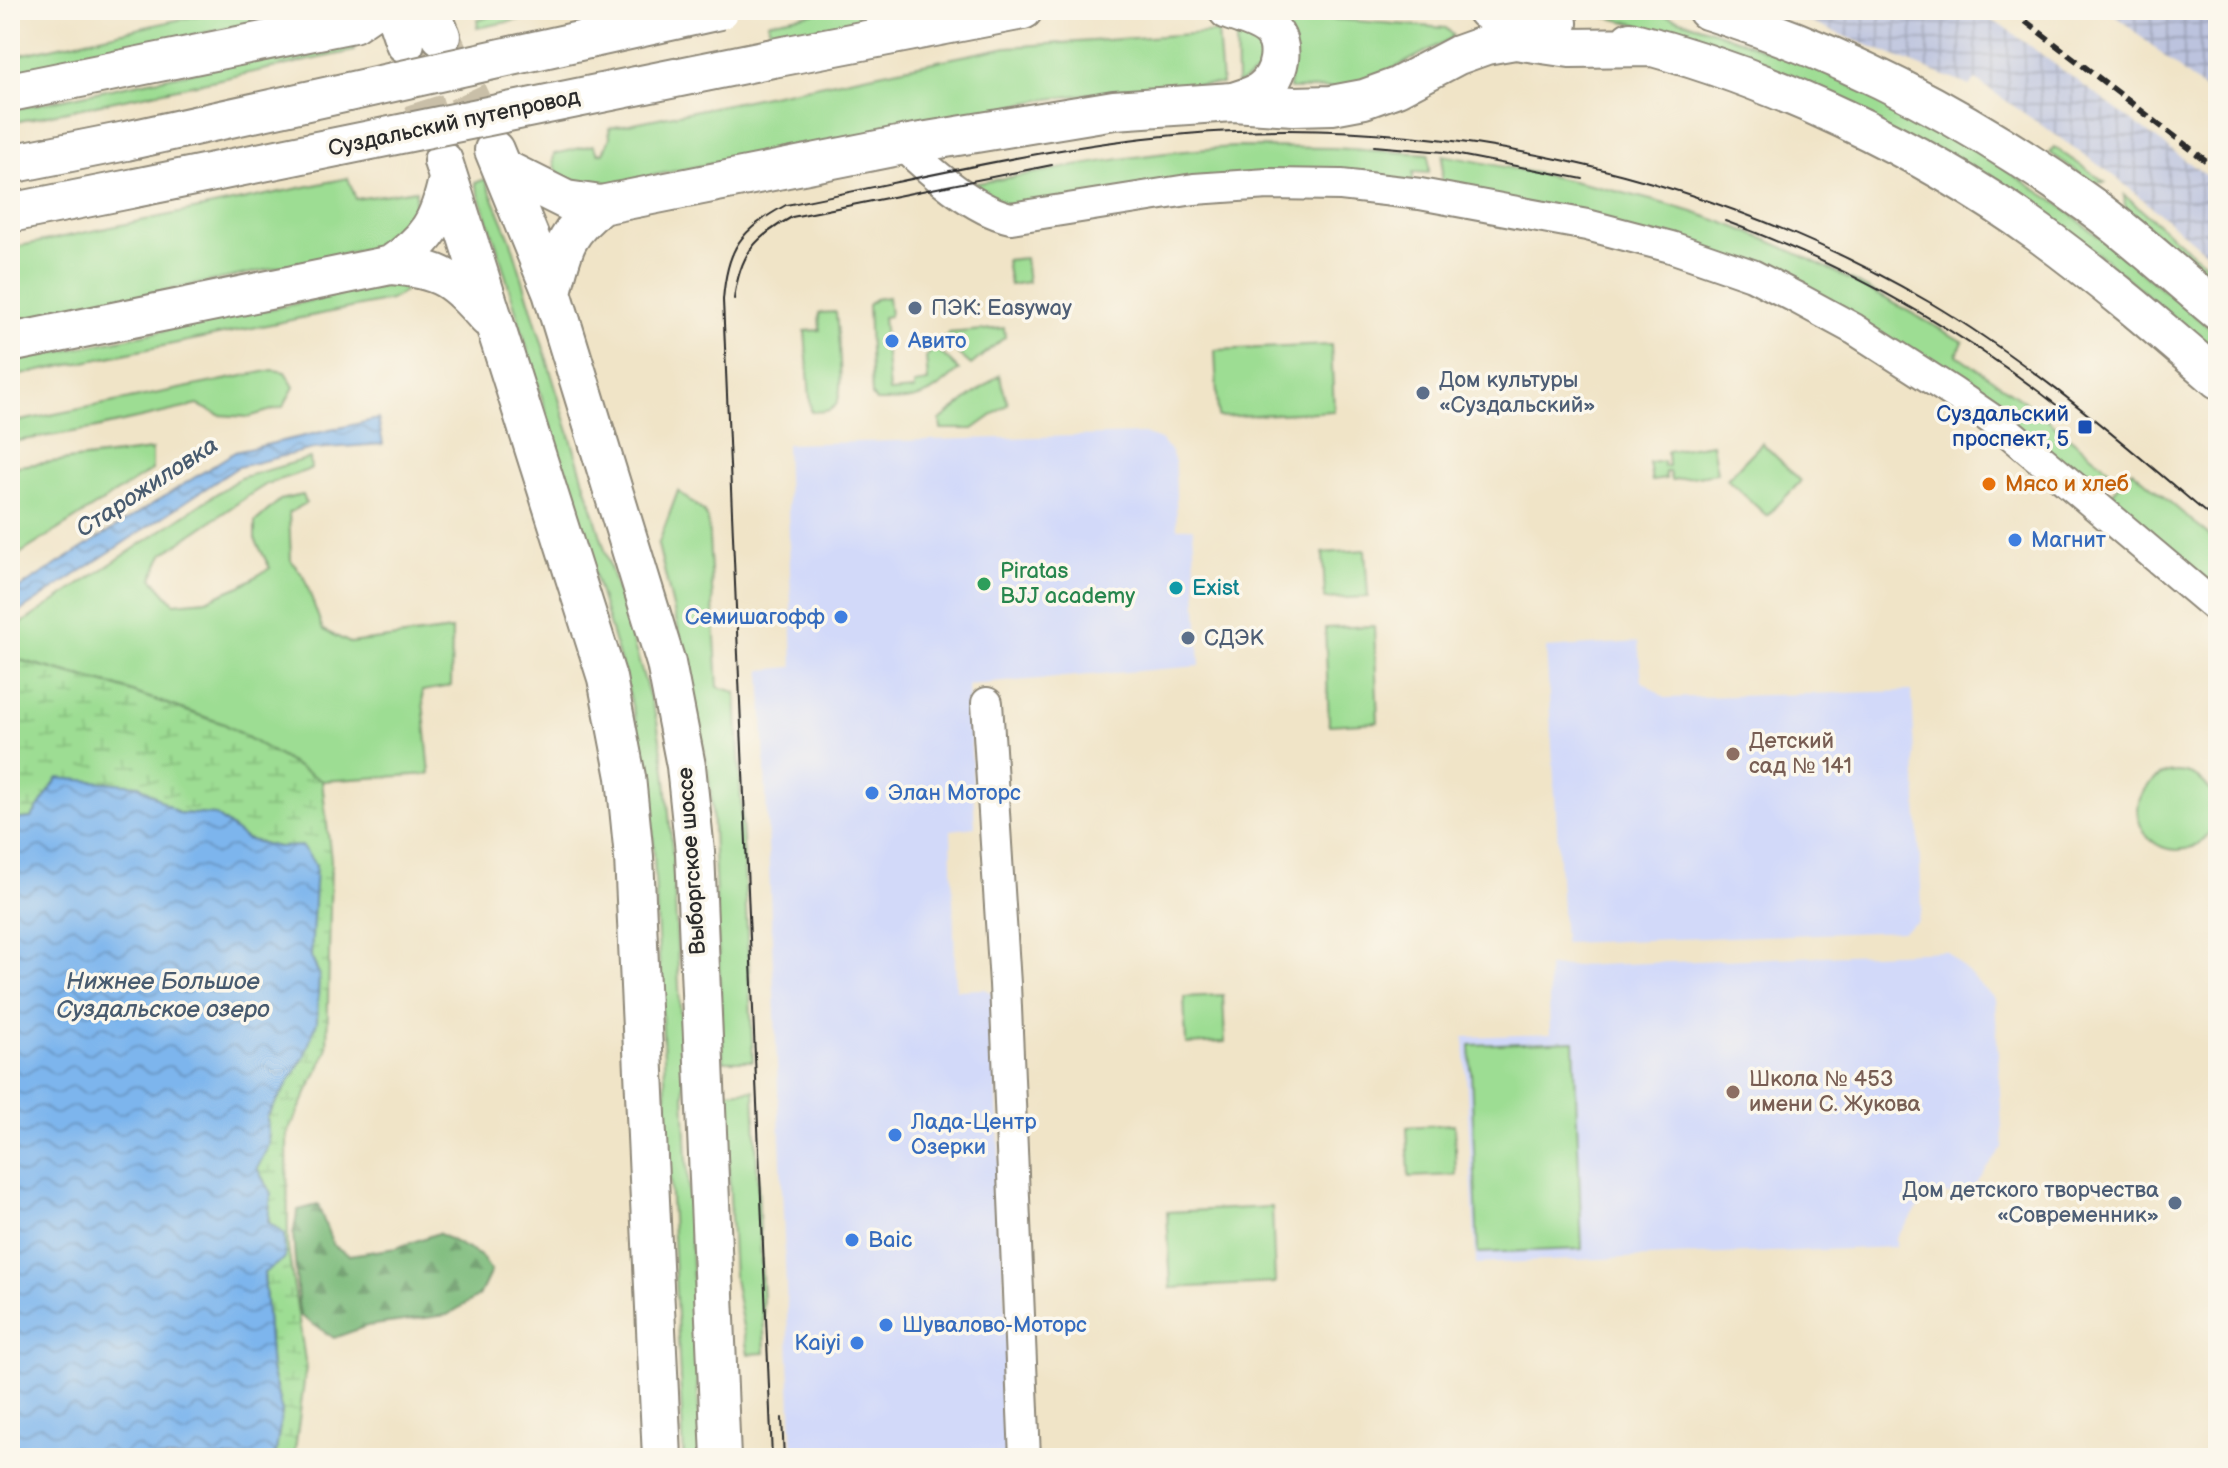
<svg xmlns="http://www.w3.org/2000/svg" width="2228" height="1468" viewBox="0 0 2228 1468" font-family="'Balsamiq Sans',sans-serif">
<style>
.built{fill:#d2d9f9}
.industrial{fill:url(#industrial-grid)}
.green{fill:#9ddd93;stroke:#64845f;stroke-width:2}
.forest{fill:url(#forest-firs);stroke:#547454;stroke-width:2}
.wetland{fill:url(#wetland-marsh);stroke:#64845f;stroke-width:2}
.water{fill:url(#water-waves);stroke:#54708c;stroke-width:2}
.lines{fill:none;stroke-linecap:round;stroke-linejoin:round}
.major-tunnel{stroke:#c9bfa8;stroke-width:38;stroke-dasharray:38 19;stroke-linecap:butt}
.minor-casing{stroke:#8e8879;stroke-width:34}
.major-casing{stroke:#8e8879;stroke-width:42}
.minor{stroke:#fff;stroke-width:30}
.major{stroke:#fff;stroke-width:38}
.tram{stroke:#2b2b2b;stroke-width:2}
.rail{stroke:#2b2b2b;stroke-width:6;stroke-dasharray:12 6;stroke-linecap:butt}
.major-bridge-casing{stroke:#8e8879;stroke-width:42;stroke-linecap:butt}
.major-bridge{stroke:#fff;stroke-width:38}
.service-dot{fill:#5c6f8a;stroke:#fbf7ec;stroke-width:3}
.shop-dot{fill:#3f7fe0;stroke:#fbf7ec;stroke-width:3}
.transit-dot{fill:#1a4fb4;stroke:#fbf7ec;stroke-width:3}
.food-dot{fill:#e8710a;stroke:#fbf7ec;stroke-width:3}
.leisure-dot{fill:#2e9e5b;stroke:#fbf7ec;stroke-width:3}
.culture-dot{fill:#0f9aa8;stroke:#fbf7ec;stroke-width:3}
.education-dot{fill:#8d6e63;stroke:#fbf7ec;stroke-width:3}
.labels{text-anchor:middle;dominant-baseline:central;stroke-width:7;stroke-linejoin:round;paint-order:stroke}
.street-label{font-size:22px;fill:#2b2b2b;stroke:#fbf7ec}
.service-label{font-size:22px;fill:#4e5e75;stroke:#fbf7ec;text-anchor:start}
.shop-label{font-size:22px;fill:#366cbe;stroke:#fbf7ec;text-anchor:start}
.transit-label{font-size:22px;fill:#164399;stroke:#fbf7ec;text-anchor:end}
.food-label{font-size:22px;fill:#c56008;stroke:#fbf7ec;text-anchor:start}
.leisure-label{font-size:22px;fill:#27864d;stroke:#fbf7ec;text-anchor:start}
.culture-label{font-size:22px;fill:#0d838f;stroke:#fbf7ec;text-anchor:start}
.education-label{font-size:22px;fill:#785e54;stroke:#fbf7ec;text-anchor:start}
.water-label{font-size:24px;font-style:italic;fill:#485b6f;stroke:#fbf7ec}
</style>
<defs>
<pattern id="industrial-grid" width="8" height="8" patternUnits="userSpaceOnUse" patternTransform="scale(2)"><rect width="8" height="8" fill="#bcc3de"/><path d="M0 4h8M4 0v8" fill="none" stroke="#999fb4"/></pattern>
<pattern id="forest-firs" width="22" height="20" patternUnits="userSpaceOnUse" patternTransform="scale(2)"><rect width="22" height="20" fill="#7ebc7d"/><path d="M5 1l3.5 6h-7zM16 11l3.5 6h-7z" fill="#679967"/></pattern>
<pattern id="wetland-marsh" width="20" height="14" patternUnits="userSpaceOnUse" patternTransform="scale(2)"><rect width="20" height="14" fill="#9ddd93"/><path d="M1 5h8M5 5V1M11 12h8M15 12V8" fill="none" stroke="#87be7f"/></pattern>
<pattern id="water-waves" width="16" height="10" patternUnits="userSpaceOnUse" patternTransform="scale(2)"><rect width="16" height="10" fill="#7db5ed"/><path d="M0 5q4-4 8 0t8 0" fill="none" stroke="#6793c0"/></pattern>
</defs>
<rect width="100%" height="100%" fill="#fbf7ec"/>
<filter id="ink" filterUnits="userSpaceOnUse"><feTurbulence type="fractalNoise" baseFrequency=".0125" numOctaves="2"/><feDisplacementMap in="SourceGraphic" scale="16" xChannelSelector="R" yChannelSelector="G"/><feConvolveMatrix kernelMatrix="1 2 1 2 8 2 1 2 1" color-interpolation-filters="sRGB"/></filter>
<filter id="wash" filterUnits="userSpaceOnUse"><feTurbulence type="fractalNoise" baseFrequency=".006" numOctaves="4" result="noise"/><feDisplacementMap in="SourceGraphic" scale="32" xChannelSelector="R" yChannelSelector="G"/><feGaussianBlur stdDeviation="1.8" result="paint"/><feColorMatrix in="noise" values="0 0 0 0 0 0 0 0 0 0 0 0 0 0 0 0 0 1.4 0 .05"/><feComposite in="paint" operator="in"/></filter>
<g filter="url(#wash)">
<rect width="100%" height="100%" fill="#f0e4c7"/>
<path class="built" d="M1144 434 1160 440 1171 451 1175 462 1177 528H1193L1200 666 968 685 975 827 951 830 955 965 956 990 985 989 993 993 1011 1458H793L761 670 793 667 786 444Z
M1638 642 1642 681 1665 698 1912 691 1922 908 1917 922 1902 931 1564 943 1546 648Z
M1946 951 1995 999 2003 1148 1968 1194 1928 1195 1896 1238V1247L1476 1264 1464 1037 1550 1034 1548 967Z"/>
<path class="industrial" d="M1779 10H1971L2004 27 2218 184V262L2112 174 1976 80 1970 86Z
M2109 10H2218V101Z"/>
<path class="green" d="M222 10H316L10 73V57Z
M486 10H569L477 28 478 20 488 17Z
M831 10H918L772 38 768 22Z
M1576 10H1649L1714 31 1799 62 1883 100 1948 133 2060 205 2218 335V355L2101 256 2050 219 1636 24Z
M1292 16 1446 28 1453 35 1450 39 1357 88 1290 89 1287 21Z
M1236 24 1255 31 1265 67 1237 85Z
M1218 32 1222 84 1142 87 1041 100 578 190 576 180C561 179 551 170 554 154L593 145 598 153H603L610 138 609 128 1007 47Z
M352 39 354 51 10 123V110Z
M1236 147 1333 148 1429 154V173L1413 172V182L1017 204H1004L968 185C1057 169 1145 152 1236 147Z
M2054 147 2105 182 2094 183 2050 153Z
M1443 155C1521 170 1600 185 1676 207 1778 237 1872 290 1963 342L1957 355 2031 406 2111 471 2096 489 1859 320 1441 185Z
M348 178 356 199 416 190 414 223 396 243 10 323V248Z
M485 179 511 241 657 721 665 770 673 858 701 1458H684L652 817 637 726 624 674 497 247 475 183Z
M2124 195 2218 275V285L2125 207Z
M1025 258 1028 282 1010 285 1006 260Z
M402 282 404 292 390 300 10 377V362Z
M888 297 890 316 883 317 889 392 914 390V384L928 382 926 357 935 347 959 370C927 399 919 401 876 401L872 396 868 305 875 299Z
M836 312C837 330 846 394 835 406 828 413 819 411 811 412L805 331 820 330 819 313Z
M1004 328 1005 337 971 365 942 340 949 333Z
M1331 345 1334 411 1218 417 1215 350Z
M273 370 285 372 294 387 283 407 248 417 219 415 198 405 92 429 10 442V423Z
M999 375 1008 404 973 429H941L940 420Z
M1762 443 1801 481 1767 516 1727 479Z
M1712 444 1717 473 1671 480 1669 472H1665L1666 479 1652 481 1649 463 1663 461 1664 466H1668L1667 451Z
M152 450V470L10 560V467Z
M310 458 311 469 267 484 251 494 163 554 152 578 174 603 206 600 240 586 270 568 255 539V522L280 500 303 495 306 503 289 513 291 560 304 577 323 630 350 643 452 630 451 686 422 691 430 774 322 781 224 724 112 685 16 659 10 665V631L240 478Z
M2132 470 2218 543V592L2108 499Z
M678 491 704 512 708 521 718 687 736 692 753 1061H723L712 807 707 763 686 661 658 545Z
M1365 550 1368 597 1325 599 1323 553Z
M1374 626 1378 722 1329 725 1325 628Z
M2138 811a39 39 0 1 1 78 0a39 39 0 1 1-78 0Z
M1223 995 1225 1042 1186 1044 1184 997Z
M1574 1041 1582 1249 1478 1253 1470 1045Z
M754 1090 765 1353 748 1354 734 1279 725 1092Z
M1454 1124 1456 1175 1409 1177 1407 1127Z
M1272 1207 1275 1283 1171 1288 1167 1212Z"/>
<path class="forest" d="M318 1205 333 1245 349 1255 396 1248 438 1233 481 1256 491 1271 479 1296 447 1315 367 1326 334 1338 299 1315 293 1234 298 1210Z"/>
<path class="wetland" d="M15 659 112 685 224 724 322 781 331 860 327 1051 287 1135 288 1248 306 1367 294 1458H275L282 1412 271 1369 264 1272 285 1258 284 1234 268 1222 271 1194 257 1168 269 1145 267 1117 304 1057 319 974 311 957V924L302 847H277L246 839 215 815 178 813 139 785 31 818 10 820V665Z"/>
<path class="water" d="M378 419 383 444 313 449 238 467 10 618V594L235 452Z
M58 778 139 785 178 813 215 815 246 839 277 847 302 846 316 866 311 957 319 974 317 1022 304 1057 267 1117 269 1145 257 1168 271 1194 268 1222 284 1234 285 1258 264 1273 271 1369 282 1412 275 1458H10V820L31 818Z"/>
</g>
<g filter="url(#ink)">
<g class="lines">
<path class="major-tunnel" d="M443 40 493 148
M406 46 442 159"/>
<g class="minor-casing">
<path id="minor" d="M903 145C930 171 973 210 1011 218L1194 189 1268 184 1341 185 1420 194 1587 225 1671 247 1752 275 1795 297 1854 329 1952 392 2000 425 2218 609
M987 703 1005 984 1025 1458"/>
</g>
<g class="major-casing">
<path id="major" d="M394 10 405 43
M430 10 441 36
M1228 10C1241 15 1258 19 1269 28 1287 44 1280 76 1262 90 1255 96 1242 99 1233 102
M1486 10 1558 23
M1707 10C1845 53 1974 121 2091 206 2135 238 2176 276 2218 311
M1630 41C1769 76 1923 149 2039 233 2101 278 2160 329 2218 379
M773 58 1023 10
M10 92 353 23 372 10
M494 150 552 292 666 663 686 766 695 852 721 1458
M443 161 607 678 626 777 634 857 662 1458
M10 164 126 141
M502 168 566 200 601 205 903 145 1114 110 1233 102 1294 106 1332 105 1364 99 1397 87 1458 55 1486 45 1515 40 1570 48 1653 47
M10 213 135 188
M391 265C428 240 439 222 448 179
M552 292C563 249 564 233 601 205
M10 343 391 265C443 269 454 280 488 318"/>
</g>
<use href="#minor" class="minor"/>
<use href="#major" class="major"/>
<path class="tram" d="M1374 146 1444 152 1583 179
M1725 221C1845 265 1958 328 2059 407
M734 299C740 255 753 238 792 217L1052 165
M782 1418 784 1458
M772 1458 723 300C727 247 741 230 786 205 913 180 1048 146 1175 135 1434 112 1705 171 1929 302 2034 364 2125 445 2218 523"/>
<path class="rail" d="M2011 10 2218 170"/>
<g class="major-bridge-casing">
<path id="major-bridge" d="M126 141 720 10
M135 188 773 58"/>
</g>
<use href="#major-bridge" class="major-bridge"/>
</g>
</g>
<g class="service-dot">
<circle cx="915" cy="308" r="8"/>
<circle cx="1423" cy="393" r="8"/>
<circle cx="1188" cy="638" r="8"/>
<circle cx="2175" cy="1203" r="8"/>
</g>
<g class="shop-dot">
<circle cx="892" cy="341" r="8"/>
<circle cx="2015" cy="540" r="8"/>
<circle cx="841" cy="617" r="8"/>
<circle cx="872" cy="793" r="8"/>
<circle cx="895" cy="1135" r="8"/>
<circle cx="852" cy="1240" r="8"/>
<circle cx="886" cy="1325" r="8"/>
<circle cx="857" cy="1343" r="8"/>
</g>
<rect class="transit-dot" x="2077" y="419" width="16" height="16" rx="4"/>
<circle class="food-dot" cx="1989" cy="484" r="8"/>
<circle class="leisure-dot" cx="984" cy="584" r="8"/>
<circle class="culture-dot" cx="1176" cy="588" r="8"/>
<g class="education-dot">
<circle cx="1733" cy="754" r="8"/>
<circle cx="1733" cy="1092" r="8"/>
</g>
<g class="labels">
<g class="street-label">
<text transform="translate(454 123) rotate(-12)">Суздальский путепровод</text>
<text transform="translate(692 861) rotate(-94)">Выборгское шоссе</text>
</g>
<g class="service-label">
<text x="931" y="308">ПЭК: Easyway</text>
<text x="1439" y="380">Дом культуры<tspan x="1439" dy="25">«Суздальский»</tspan></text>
<text x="1204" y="638">СДЭК</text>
<text x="2159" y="1190" text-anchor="end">Дом детского творчества<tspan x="2159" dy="25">«Современник»</tspan></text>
</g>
<g class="shop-label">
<text x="908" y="341">Авито</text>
<text x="2031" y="540">Магнит</text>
<text x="825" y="617" text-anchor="end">Семишагофф</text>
<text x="888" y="793">Элан Моторс</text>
<text x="911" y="1122">Лада-Центр<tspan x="911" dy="25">Озерки</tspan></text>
<text x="868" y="1240">Baic</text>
<text x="902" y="1325">Шувалово-Моторс</text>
<text x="841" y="1343" text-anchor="end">Kaiyi</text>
</g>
<g class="transit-label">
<text x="2069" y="414">Суздальский<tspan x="2069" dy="25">проспект, 5</tspan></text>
</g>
<g class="food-label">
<text x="2005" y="484">Мясо и хлеб</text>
</g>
<g class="leisure-label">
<text x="1000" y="571">Piratas<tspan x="1000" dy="25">BJJ academy</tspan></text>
</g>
<g class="culture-label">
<text x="1192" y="588">Exist</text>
</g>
<g class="education-label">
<text x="1749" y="741">Детский<tspan x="1749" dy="25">сад № 141</tspan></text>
<text x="1749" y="1079">Школа № 453<tspan x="1749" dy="25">имени С. Жукова</tspan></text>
</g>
<g class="water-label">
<text transform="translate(147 487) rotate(-33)">Старожиловка</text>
<text x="163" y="981">Нижнее Большое<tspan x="163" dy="28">Суздальское озеро</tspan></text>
</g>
</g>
<rect width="2228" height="1468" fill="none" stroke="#fbf7ec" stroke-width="40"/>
</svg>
